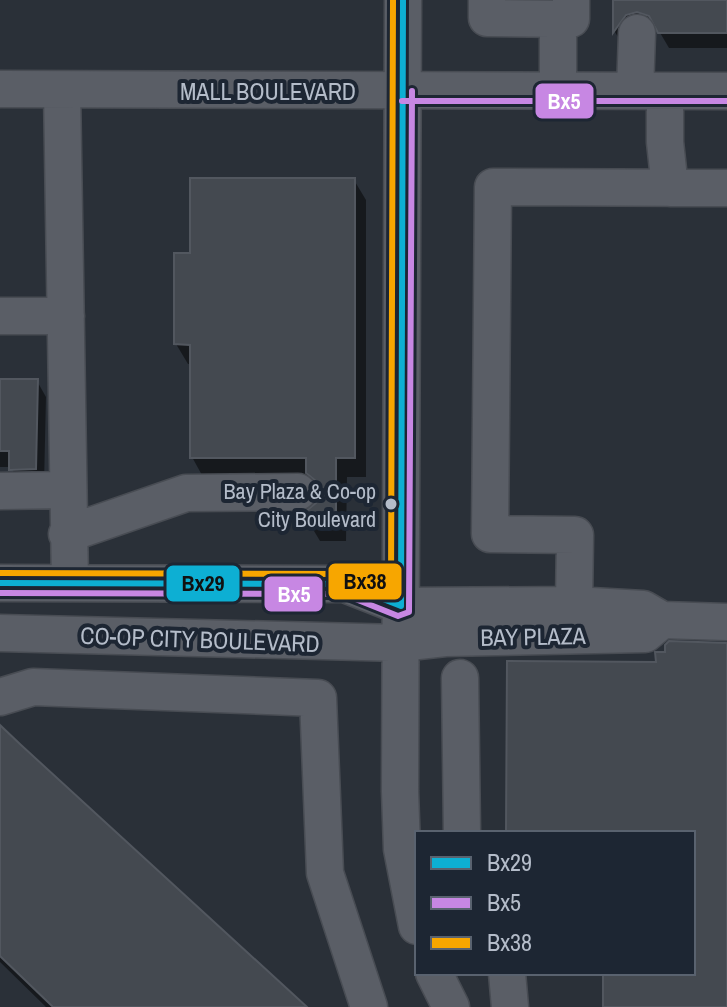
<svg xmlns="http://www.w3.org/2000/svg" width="727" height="1007" viewBox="0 0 727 1007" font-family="'Archivo Narrow',sans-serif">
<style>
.shadow{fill:#0007}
.building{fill:#444950;stroke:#52575f;stroke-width:2}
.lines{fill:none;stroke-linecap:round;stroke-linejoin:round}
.minor-casing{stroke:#484c53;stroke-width:39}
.minor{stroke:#5a5e66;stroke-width:36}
.bus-1-casing{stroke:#1d2633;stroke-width:12}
.bus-2-casing{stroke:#1d2633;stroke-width:12}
.bus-3-casing{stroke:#1d2633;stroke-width:12}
.bus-1{stroke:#0dafd3;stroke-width:6}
.bus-2{stroke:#c787e3;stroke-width:6}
.bus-3{stroke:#f7a600;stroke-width:6}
.bus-dot{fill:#b4bcc9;stroke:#1d2633;stroke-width:3}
.labels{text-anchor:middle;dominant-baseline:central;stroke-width:8;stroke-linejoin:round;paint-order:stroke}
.bus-label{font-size:22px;fill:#b4bcc9;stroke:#1d2633;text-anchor:end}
.street-label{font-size:24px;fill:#b4bcc9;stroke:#1d2633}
.line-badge{stroke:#1d2633;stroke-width:3}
.badge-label{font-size:22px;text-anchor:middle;font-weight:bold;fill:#fff}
.pale-badge-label{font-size:22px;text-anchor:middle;font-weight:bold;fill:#111}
</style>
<rect width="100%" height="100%" fill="#2a3038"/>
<path class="shadow" d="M615 0H727V48H669L659 31 647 27 624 47 615 32Z
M354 180 366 200V477H347L346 541H320L308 521 320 494 311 478 203 477 192 457V364H188L176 344 192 255Z
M0 381H37L46 397 44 485H20L11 467H0Z
M0 728 304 1007H46L0 962Z"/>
<path class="building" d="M613 0H727V33H658L649 16 637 12 626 15 613 33Z
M190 178H355V458H336V521L306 522V511L316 503 319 491 316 481 306 473V458H190V345L174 344V253H190Z
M0 379H38L36 469 9 470V451H0Z
M669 641 727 643V1007H603V973H693V833H506L507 661 656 662 655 652H665V645Z
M0 725 21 745 307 1007H53L0 956Z"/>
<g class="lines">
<g class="minor-casing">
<path id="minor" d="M403 0 400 791 402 849 417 926
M487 0V18L571 19V0
M0 89 727 91
M62 90 70 583
M558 91V19
M635 91 637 33
M665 91V142L670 188
M0 316H66
M0 491 66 490
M67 534 186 493 298 492
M0 583 345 584 401 606 574 605 643 609 662 620 727 622
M574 605 575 535 490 534 493 187 727 188
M0 633 400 643 445 638 645 634 662 620
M460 678 462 833
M0 697 33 687 318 698 325 873 369 1007
M434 973 451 1007
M507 973 510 1007"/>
</g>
<use href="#minor" class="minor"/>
<g class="bus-1-casing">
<path id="bus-1" d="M0 583 345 584 401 606
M401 606 403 0"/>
</g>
<g class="bus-2-casing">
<path id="bus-2" d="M402 101H727
M0 593 343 594 398 616 409 612 412 91"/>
</g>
<g class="bus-3-casing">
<path id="bus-3" d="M0 573 345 574 391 591 393 0"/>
</g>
<use href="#bus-1" class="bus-1"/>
<use href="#bus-2" class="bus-2"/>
<use href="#bus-3" class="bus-3"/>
</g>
<circle class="bus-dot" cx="391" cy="504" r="7"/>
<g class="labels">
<g class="bus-label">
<text x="376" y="491">Bay Plaza &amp; Co-op<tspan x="376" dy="28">City Boulevard</tspan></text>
</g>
<g class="street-label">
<text x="268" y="91">MALL BOULEVARD</text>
<text transform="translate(533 636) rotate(-1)">BAY PLAZA</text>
<text transform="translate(200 639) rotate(2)">CO-OP CITY BOULEVARD</text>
</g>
</g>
<g class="line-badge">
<rect x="534" y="82" width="61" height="38" rx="8" fill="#c787e3"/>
<rect x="327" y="562" width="76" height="39" rx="8" fill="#f7a600"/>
<rect x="165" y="564" width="76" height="39" rx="8" fill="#0dafd3"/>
<rect x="263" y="575" width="61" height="38" rx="8" fill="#c787e3"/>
</g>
<g class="badge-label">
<text x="564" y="109">Bx5</text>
<text x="294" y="602">Bx5</text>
</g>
<g class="pale-badge-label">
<text x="365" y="589">Bx38</text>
<text x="203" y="591">Bx29</text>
</g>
<rect x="415" y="831" width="280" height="144" fill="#1d2633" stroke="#59626f" stroke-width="2"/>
<rect x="431" y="857" width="40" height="12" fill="#0dafd3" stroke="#59626f" stroke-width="2"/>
<text x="487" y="871" font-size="24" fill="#b4bcc9">Bx29</text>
<rect x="431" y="897" width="40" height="12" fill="#c787e3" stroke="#59626f" stroke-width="2"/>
<text x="487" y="911" font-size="24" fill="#b4bcc9">Bx5</text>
<rect x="431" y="937" width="40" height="12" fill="#f7a600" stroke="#59626f" stroke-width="2"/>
<text x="487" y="951" font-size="24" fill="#b4bcc9">Bx38</text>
</svg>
